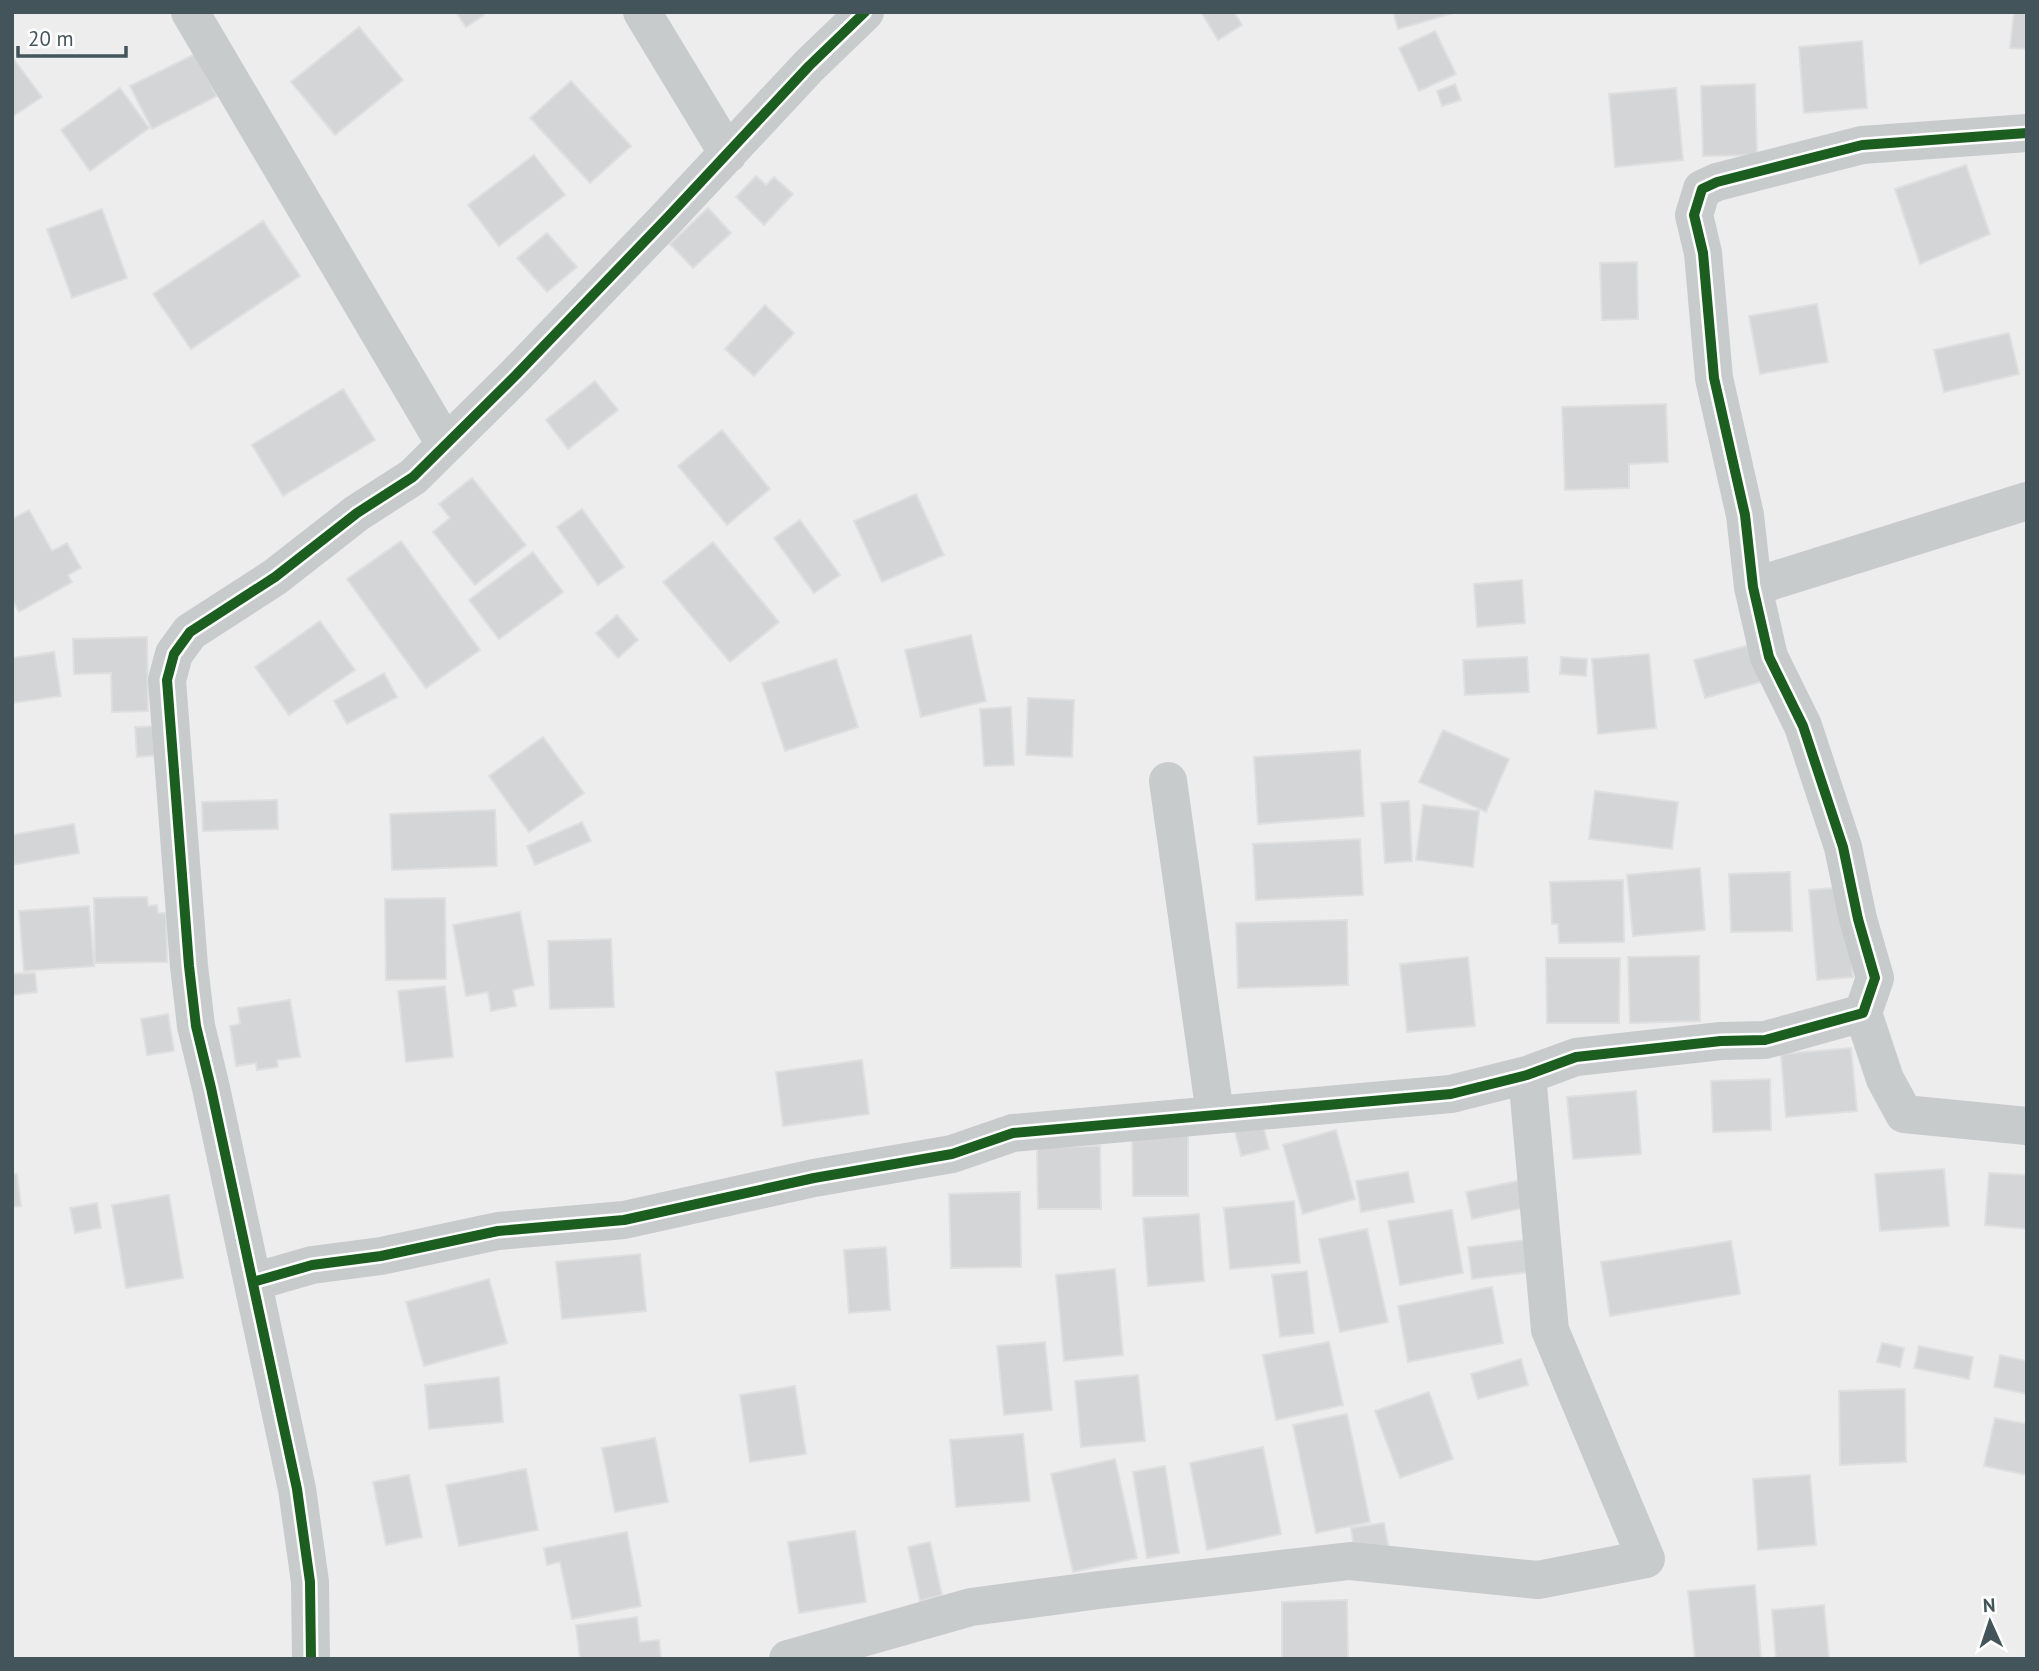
<svg xmlns="http://www.w3.org/2000/svg" width="2039" height="1671" viewBox="0 0 2039 1671" font-family="'PT Sans',sans-serif">
<style>
.building{fill:#d4d5d6;stroke:#dfdfe0;stroke-width:2}
.lines{fill:none;stroke-linecap:round;stroke-linejoin:round}
.street{stroke:#c7cbcc;stroke-width:38}
.cycleway-casing{stroke:#fff;stroke-width:15}
.cycleway{stroke:#1b5e20;stroke-width:10}
</style>
<rect width="100%" height="100%" fill="#eeeded"/>
<path class="building" d="M456 12H482L484 15 466 27Z
M1201 12H1234L1242 25 1218 40Z
M1393 12H1457L1398 29Z
M2014 12H2027V49L2010 48Z
M359 27 403 80 335 135 291 82Z
M1435 31 1456 74 1419 91 1399 48Z
M1862 41 1867 108 1804 113 1799 47Z
M195 54 217 96 152 129 130 86Z
M12 57 42 97 12 117Z
M571 81 631 146 590 183 530 118Z
M1455 84 1461 100 1442 106 1437 91Z
M1755 84 1757 155 1703 156 1701 86Z
M120 88 149 128 90 171 61 130Z
M1676 88 1683 160 1615 167 1609 94Z
M534 155 565 195 499 246 468 205Z
M1966 165 1990 234 1920 264 1895 189Z
M756 176 766 185 774 177 793 194 764 225 736 197Z
M708 208 731 233 693 268 670 244Z
M102 209 127 278 72 298 47 229Z
M263 221 300 276 191 349 153 294Z
M547 233 577 267 547 292 517 258Z
M1637 262 1638 319 1602 320 1600 263Z
M1817 304 1828 362 1760 374 1749 316Z
M765 305 794 333 754 376 725 349Z
M2009 333 2019 374 1944 392 1934 350Z
M595 381 618 410 568 449 546 420Z
M343 389 375 440 283 496 252 445Z
M1666 404 1668 462 1629 464V488L1565 490 1562 407Z
M722 430 770 489 727 525 678 466Z
M472 478 526 545 475 585 433 532 450 518 439 504Z
M916 494 944 555 882 582 854 521Z
M582 509 624 567 598 585 557 527Z
M29 510 52 551 67 543 81 568 68 575 72 582 19 612 12 599V519Z
M800 520 840 575 814 593 774 538Z
M401 541 480 650 426 688 347 579Z
M713 542 779 622 730 662 663 582Z
M533 552 563 592 499 639 469 600Z
M1522 580 1525 623 1477 627 1474 584Z
M617 615 638 640 618 658 596 633Z
M320 621 355 670 289 715 255 667Z
M971 635 986 701 921 717 905 650Z
M147 637 148 711 112 712 111 673 74 674 73 639Z
M1753 644 1764 681 1705 698 1694 660Z
M54 652 61 696 12 703V658Z
M1649 654 1656 728 1598 734 1592 659Z
M1527 657 1529 692 1465 695 1463 660Z
M1561 657 1587 659 1586 676 1560 674Z
M836 659 858 727 785 751 762 683Z
M384 673 397 697 347 724 334 701Z
M1028 698 1074 700 1072 757 1026 755Z
M1011 707 1014 765 984 766 980 709Z
M159 726 161 755 137 757 135 727Z
M1443 730 1509 759 1486 812 1419 782Z
M543 737 584 793 529 832 489 776Z
M1360 750 1364 816 1258 824 1254 757Z
M1595 791 1678 802 1672 849 1589 839Z
M277 800 278 829 203 831 202 802Z
M1409 801 1412 861 1385 863 1381 803Z
M1423 805 1479 811 1473 867 1416 860Z
M495 810 497 866 392 870 390 814Z
M582 822 591 841 535 865 527 846Z
M74 824 79 853 12 865V835Z
M1360 839 1363 895 1256 900 1253 844Z
M1700 868 1705 930 1633 936 1627 875Z
M1790 872 1792 931 1731 932 1729 874Z
M1623 880 1624 942 1559 943 1558 924H1552L1550 882Z
M1845 887 1853 977 1817 980 1809 890Z
M147 897 148 906 157 905 158 913H166L167 962 95 963 94 898Z
M445 898 446 979 386 980 385 899Z
M89 906 94 966 24 971 19 911Z
M520 912 534 985 513 990 516 1006 491 1011 488 992 466 996 453 925Z
M1347 920 1348 985 1238 988 1236 923Z
M611 939 614 1007 550 1009 548 941Z
M1699 956 1700 1021 1630 1023 1628 957Z
M1468 957 1475 1026 1407 1032 1400 964Z
M1546 958H1620L1619 1023H1547Z
M35 973 37 992 12 995V974Z
M445 986 453 1057 406 1062 398 991Z
M290 1000 300 1057 277 1060 278 1067 257 1070 256 1063 236 1066 230 1026 240 1024 238 1008Z
M168 1014 174 1051 147 1055 141 1019Z
M1851 1048 1857 1111 1786 1117 1781 1054Z
M862 1060 869 1114 783 1126 776 1072Z
M1770 1079 1771 1130 1713 1132 1711 1081Z
M1636 1091 1641 1154 1573 1159 1567 1097Z
M1263 1125 1269 1149 1241 1156 1235 1131Z
M1188 1129V1196H1133L1132 1130Z
M1336 1130 1355 1199 1303 1214 1283 1145Z
M1100 1146 1101 1209H1038L1037 1147Z
M1944 1169 1949 1226 1880 1231 1875 1174Z
M1408 1172 1414 1202 1361 1212 1356 1181Z
M1989 1173 2027 1175V1229L1985 1225Z
M12 1174H17L21 1206 12 1207Z
M1522 1180 1528 1207 1472 1219 1466 1192Z
M1020 1192 1021 1267 951 1268 949 1194Z
M169 1195 183 1278 126 1288 112 1205Z
M1294 1201 1300 1263 1230 1269 1224 1208Z
M97 1203 101 1228 75 1233 70 1208Z
M1452 1210 1463 1273 1400 1285 1388 1221Z
M1199 1214 1204 1281 1148 1286 1143 1218Z
M1367 1229 1388 1322 1340 1332 1319 1239Z
M1526 1240 1529 1272 1472 1279 1468 1247Z
M1731 1241 1740 1294 1610 1316 1601 1262Z
M886 1247 890 1310 849 1313 844 1250Z
M640 1254 646 1311 562 1319 556 1262Z
M1115 1269 1123 1355 1064 1361 1056 1275Z
M1307 1271 1314 1333 1280 1337 1272 1275Z
M489 1279 507 1343 424 1366 406 1302Z
M1492 1287 1503 1343 1408 1362 1398 1306Z
M1045 1342 1052 1410 1004 1415 997 1346Z
M1329 1342 1343 1405 1276 1420 1263 1355Z
M1882 1343 1904 1348 1900 1367 1877 1362Z
M1919 1346 1973 1357 1969 1379 1914 1368Z
M2000 1355 2027 1361V1394L1994 1387Z
M1521 1359 1528 1385 1478 1399 1471 1374Z
M1138 1375 1145 1441 1081 1447 1075 1381Z
M499 1377 503 1422 429 1429 425 1385Z
M795 1386 806 1454 750 1462 740 1395Z
M1905 1389 1906 1462 1840 1465 1839 1391Z
M1429 1392 1453 1459 1400 1478 1375 1411Z
M1347 1414 1370 1522 1316 1533 1293 1425Z
M1995 1418 2027 1424V1475L1984 1466Z
M1023 1434 1030 1501 956 1507 950 1440Z
M655 1438 668 1502 615 1512 602 1448Z
M1263 1447 1281 1534 1207 1550 1190 1463Z
M1115 1459 1137 1558 1073 1572 1051 1474Z
M1165 1466 1179 1553 1147 1558 1133 1472Z
M526 1469 538 1530 459 1546 446 1485Z
M409 1475 422 1537 386 1545 373 1482Z
M1810 1475 1816 1545 1758 1550 1753 1479Z
M1384 1523 1389 1549 1355 1555 1351 1528Z
M855 1531 866 1602 799 1613 788 1542Z
M627 1532 641 1606 572 1619 560 1562 547 1565 544 1548Z
M930 1542 942 1595 920 1601 908 1547Z
M1755 1585 1761 1659H1695L1688 1591Z
M1347 1600 1348 1659H1282V1602Z
M1824 1605 1829 1659H1776L1772 1610Z
M637 1617 640 1642 659 1640 661 1659H580L576 1625Z"/>
<g class="lines">
<path class="street" d="M190 12 445 444
M642 12 728 154
M1753 587 2027 501
M1168 781 1215 1114
M1863 1013 1885 1079 1904 1114 2027 1126
M253 1282 312 1265 381 1256 498 1231 624 1220 814 1178 952 1154 1013 1133 1451 1094 1527 1075 1576 1057 1721 1041 1765 1040 1863 1013 1875 978 1858 919 1843 847 1803 726 1769 657 1753 587 1745 515 1714 378 1703 253 1694 215 1702 189 1717 182 1862 145 2027 133
M311 1659 310 1582 297 1489 211 1088 196 1026 189 966 167 680 174 654 190 632 275 577 357 513 413 477 516 375 667 218 809 66 865 12
M788 1659 971 1607 1099 1590 1350 1561 1538 1580 1646 1559 1550 1330 1527 1075"/>
<g class="cycleway-casing">
<path id="cycleway" d="M253 1282 312 1265 381 1256 498 1231 624 1220 814 1178 952 1154 1013 1133 1451 1094 1527 1075 1576 1057 1721 1041 1765 1040 1863 1013 1875 978 1858 919 1843 847 1803 726 1769 657 1753 587 1745 515 1714 378 1703 253 1694 215 1702 189 1717 182 1862 145 2027 133
M311 1659 310 1582 297 1489 211 1088 196 1026 189 966 167 680 174 654 190 632 275 577 357 513 413 477 516 375 667 218 809 66 865 12"/>
</g>
<use href="#cycleway" class="cycleway"/>
</g>
<rect width="2039" height="1671" fill="none" stroke="#43555b" stroke-width="28"/>
<g transform="translate(1990 1622) rotate(357)" stroke="#ffffff" stroke-width="5" paint-order="stroke">
<path d="M0-5L12 26L0 18L-12 26Z" fill="#43555b"/>
<text y="-10" font-size="19" font-weight="bold" text-anchor="middle" fill="#43555b">N</text>
</g>
<path d="M18 46v10h108v-10" fill="none" stroke="#43555b" stroke-width="3.5"/>
<text x="28" y="46" font-size="21" fill="#43555b" stroke="#ffffff" stroke-width="5" paint-order="stroke">20 m</text>
</svg>
